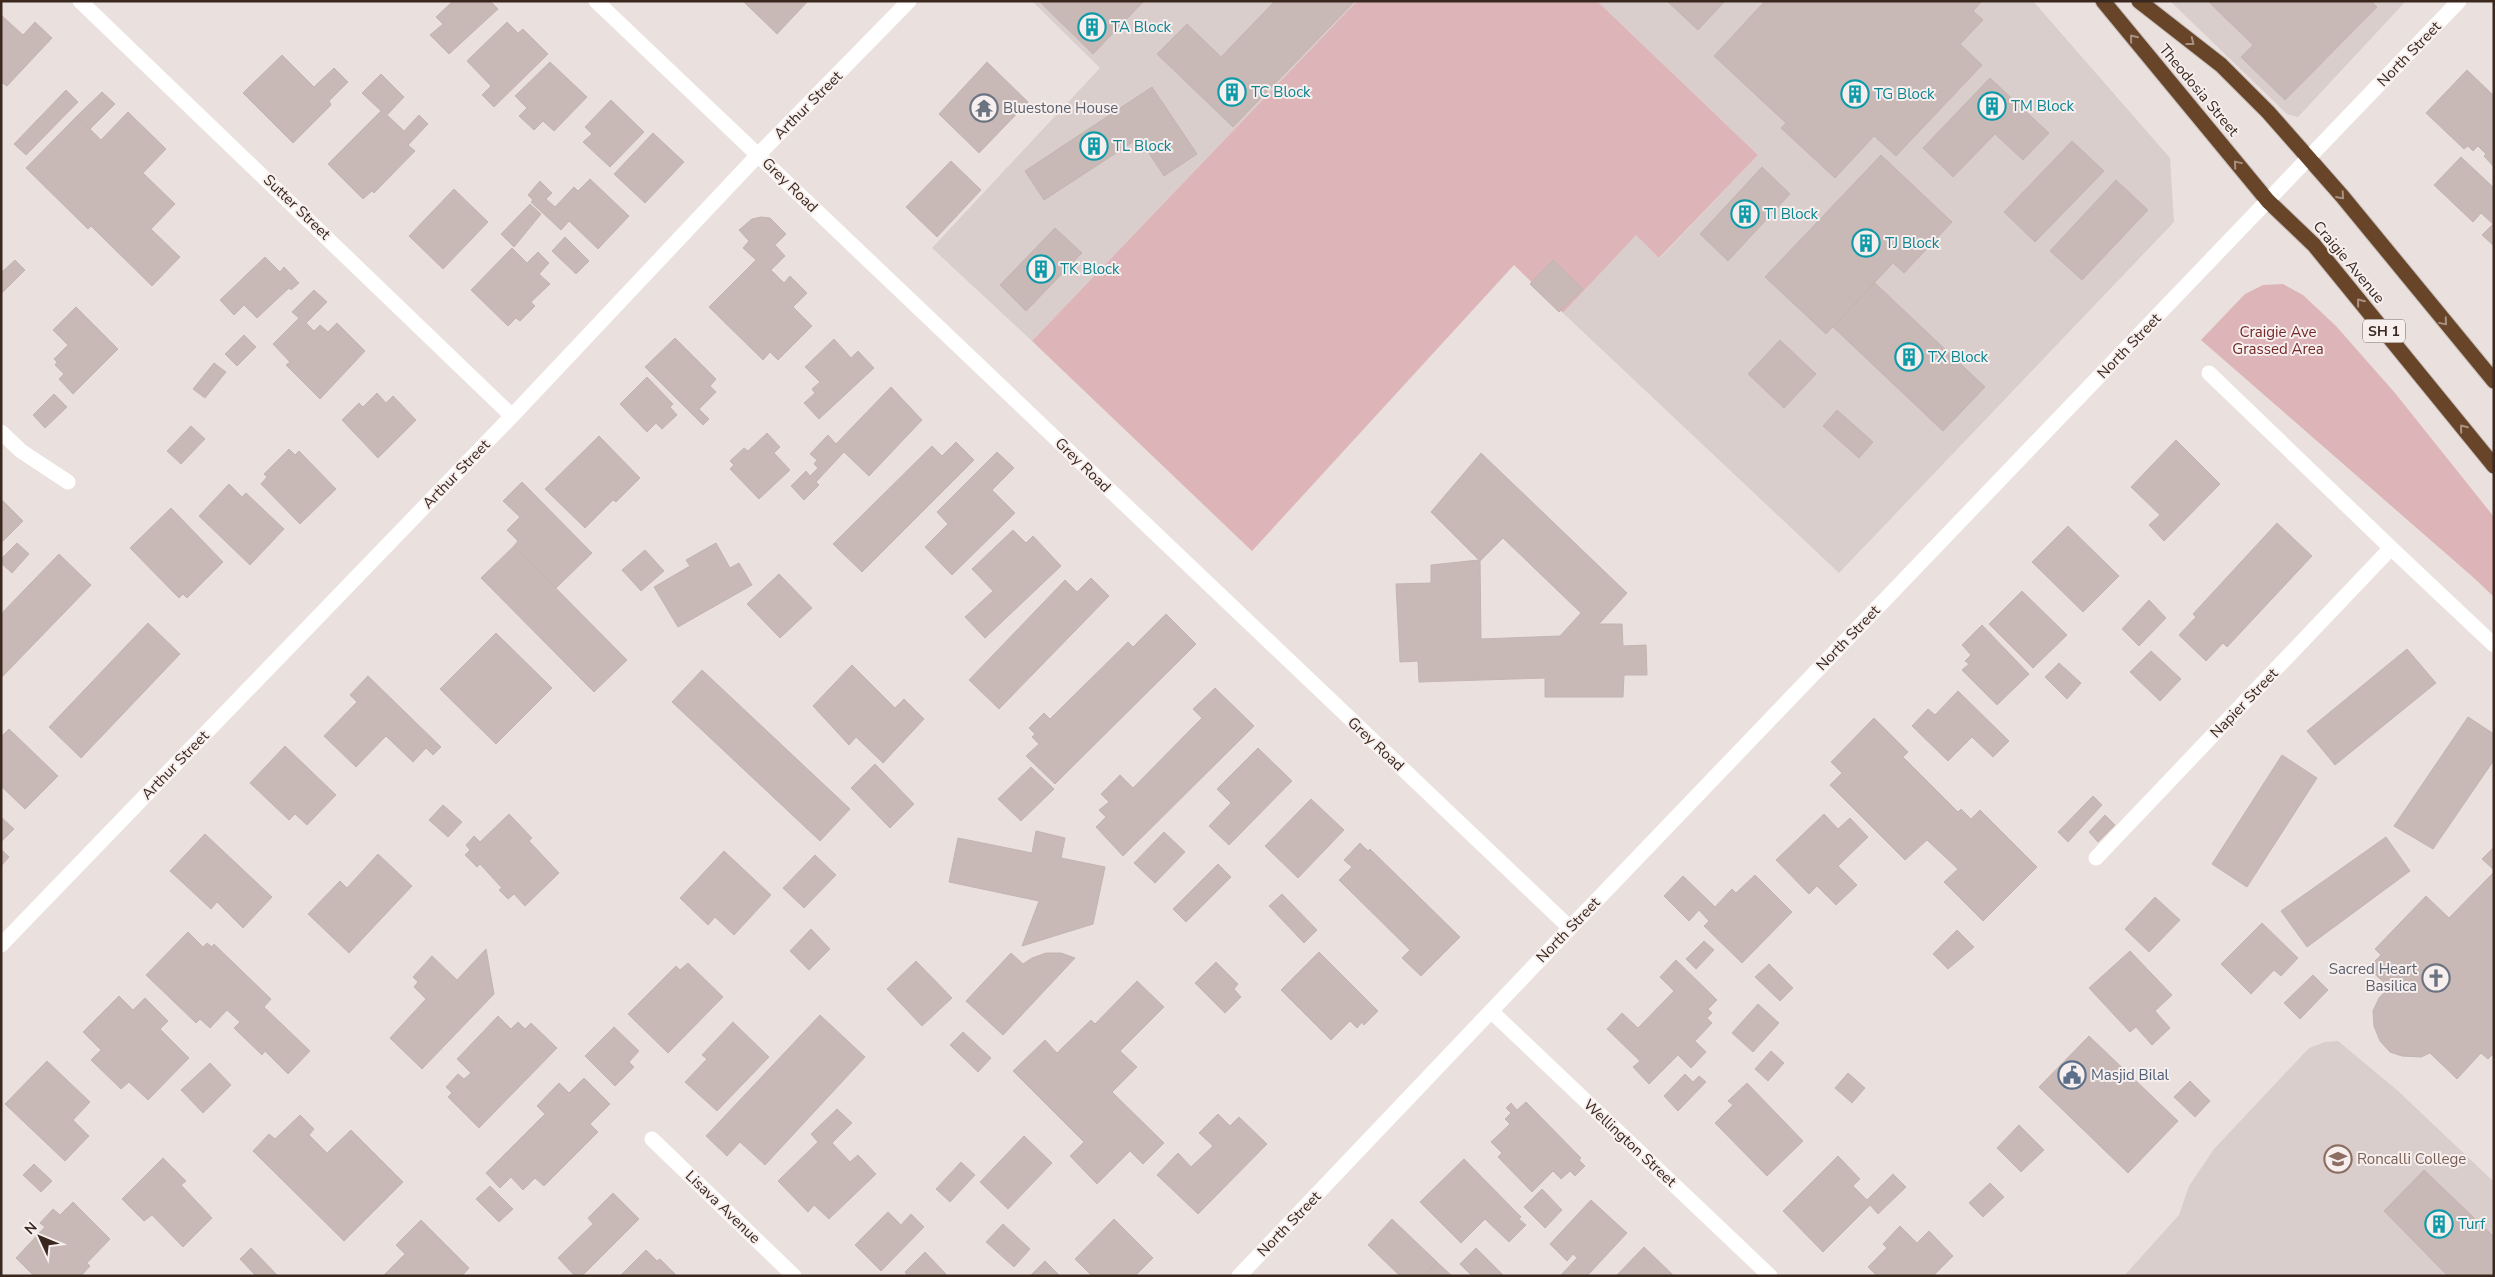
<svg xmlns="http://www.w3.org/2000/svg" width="2495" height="1277" viewBox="0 0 2495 1277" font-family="'Nunito Sans',sans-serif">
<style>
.built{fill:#dacecc}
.green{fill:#ddb5b9}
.building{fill:#c8b9b7;stroke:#c4b4b0;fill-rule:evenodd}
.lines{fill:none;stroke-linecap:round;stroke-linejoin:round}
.highway-casing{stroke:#c4bebc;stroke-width:17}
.minor{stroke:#fff;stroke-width:15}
.highway{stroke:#684429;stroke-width:15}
.oneway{stroke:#a89182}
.labels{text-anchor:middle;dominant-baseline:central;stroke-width:4;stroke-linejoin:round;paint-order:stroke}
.shield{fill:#f7efee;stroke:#73645c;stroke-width:1}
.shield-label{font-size:14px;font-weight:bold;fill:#3a281e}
.culture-label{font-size:15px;fill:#0d838f;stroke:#f7efee;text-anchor:start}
.street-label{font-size:15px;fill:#3a281e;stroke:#f7efee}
.worship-label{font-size:15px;fill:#5b616d;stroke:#f7efee;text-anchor:start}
.park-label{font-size:15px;fill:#732827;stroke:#f7efee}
.service-label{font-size:15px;fill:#4e5e75;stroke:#f7efee;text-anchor:start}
.education-label{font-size:15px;fill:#785e54;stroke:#f7efee;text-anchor:start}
</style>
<rect width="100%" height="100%" fill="#eae0dd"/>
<path class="built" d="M1032 1H1357L1032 341 932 248 1100 68Z
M1597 1H2033L2170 158 2174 222 1839 573 1563 313 1636 234 1660 258 1758 155Z
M2170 1H2406L2298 117 2287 114Z
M2338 1041 2397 1090 2494 1182V1276H2124L2179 1215 2189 1186 2214 1149 2309 1048 2325 1042Z"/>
<path class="green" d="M1357 1H1597L1758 155 1659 258 1636 235 1563 313 1514 265 1252 551 1032 341Z
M2283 284 2303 295 2336 326 2395 393 2494 517V597L2474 578 2201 340 2245 294 2263 285Z"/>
<path class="building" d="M453 1H490L498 9 449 54 430 35 443 24 436 17Z
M743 1H808L777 34Z
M1039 1H1144L1093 54Z
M1275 1H1355L1233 127 1157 54 1187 24 1221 57Z
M1667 1H1725L1698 30Z
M1765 1H1982L1973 11 1983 20 1960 44 1982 65 1896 156 1874 136 1835 178 1781 128 1786 123 1714 56Z
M2208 1H2371L2377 7 2285 100 2241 57 2253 45Z
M1 15 23 35 35 22 52 38 7 86 1 82Z
M507 22 518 33 523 29 548 54 494 107 482 95 491 86 467 61Z
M282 55 314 87 334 68 348 82 329 101 331 105 293 143 243 93Z
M550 62 587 97 554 131 543 121 534 130 519 116 527 108 515 96Z
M987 62 1028 102 979 153 939 114Z
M2467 70 2494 96V167L2484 156 2486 154 2478 146 2473 151 2468 146 2464 149 2426 113Z
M381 74 404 97 387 115 404 131 419 115 428 124 408 145 415 151 374 193 372 191 363 199 328 164 381 111 362 93Z
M1990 78 2049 133 2023 160 1995 134 1953 177 1923 148Z
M1152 87 1197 154 1164 176 1139 138 1044 200 1025 171Z
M66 90 78 102 26 155 14 144Z
M102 92 115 104 90 129 77 116Z
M611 100 644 132 610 167 583 142 592 134 585 127Z
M128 112 166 149 143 173 175 204 151 229 180 257 152 286 91 226 88 229 26 168 77 116 101 140Z
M653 133 684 162 645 203 614 174Z
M2072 141 2104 171 2035 242 2004 212Z
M1881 155 1952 222 1904 273 1893 263 1826 334 1765 277Z
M2461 157 2494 188V246L2482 235 2493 224 2481 213 2473 222 2434 185Z
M951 161 981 190 937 237 906 207Z
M1762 167 1790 194 1728 261 1700 234Z
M590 179 629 216 598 249 569 221 561 230 531 202 533 200 528 195 540 181 552 193 546 199 555 207 574 187 578 191Z
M2116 180 2148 210 2082 280 2050 251Z
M454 189 488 222 443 269 409 236Z
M530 204 541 214 514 247 501 234Z
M761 217 770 218 786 234 775 245 785 256 771 270 784 283 790 276 807 293 793 307 812 326 778 360 770 352 763 360 709 307 756 260 743 248 749 241 739 230 752 219Z
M1055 228 1082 253 1026 311 1000 285Z
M565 237 589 261 576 274 552 251Z
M512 248 527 263 538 252 549 263 539 274 550 284 531 302 535 306 520 321 516 318 508 326 471 290Z
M265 257 280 272 284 267 299 283 291 290 289 288 257 318 244 305 234 315 220 300Z
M15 260 25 270 1 294V273Z
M1553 260 1583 289 1559 312 1530 284Z
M1875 283 1985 387 1943 431 1833 327Z
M314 290 327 302 306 323 314 331 320 325 328 332 337 323 365 351 320 399 286 365 290 362 273 344 299 318 292 312Z
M76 307 118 349 73 394 59 379 64 374 55 365 57 362 54 359 68 345 53 330Z
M244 335 256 347 237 366 225 354Z
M675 338 716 379 710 386 716 392 699 409 709 419 703 425 645 367Z
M834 339 851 358 858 351 874 368 819 419 804 403 815 393 812 389 820 382 805 367Z
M1780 340 1816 374 1784 408 1748 374Z
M214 363 226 372 205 398 193 389Z
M647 377 673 404 670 407 677 415 662 429 656 423 647 432 620 404Z
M891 387 922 420 869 476 844 452 816 482 819 485 804 500 791 486 806 471 810 476 818 468 814 464 817 460 810 454 828 435 836 444Z
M377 393 386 403 393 396 416 420 378 458 342 420 359 403 363 407Z
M54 394 67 407 45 428 33 415Z
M1837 410 1873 442 1859 458 1823 426Z
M191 426 205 439 181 464 167 451Z
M767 433 780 447 774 453 790 470 759 499 730 469 734 465 730 461 744 448 748 451Z
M599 436 640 478 616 502 613 500 585 528 545 489Z
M2176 440 2220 484 2164 541 2149 525 2160 515 2131 487Z
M956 442 974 460 862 572 833 544 932 446 942 456Z
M289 449 295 455 299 451 336 489 300 524 261 484 267 477 264 474Z
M997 452 1014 468 992 490 1015 513 952 575 925 547 948 524 937 512Z
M1481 453 1627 593 1599 624H1622L1623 646 1646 645 1647 675H1624L1623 697H1545V678L1419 682 1418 661 1400 662 1396 584 1431 583V565L1479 560 1431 512ZM1503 538 1581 613 1560 636 1481 639 1480 561Z
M522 482 592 553 556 588 514 546 518 541 507 530 520 517 503 501Z
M229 484 242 497 246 493 284 529 250 565 199 516Z
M1 499 23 521 1 543Z
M171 508 223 562 187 598 183 594 179 598 130 548Z
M2277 523 2312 556 2227 647 2223 643 2206 661 2179 635 2196 617 2193 614Z
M2068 526 2119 576 2083 612 2032 562Z
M1013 530 1026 543 1033 536 1061 566 985 638 965 617 993 591 972 569Z
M17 543 29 554 12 573 1 563V559Z
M716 543 730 568 739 563 752 585 678 627 654 587 690 566 686 560Z
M514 546 627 660 594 692 481 578Z
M645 550 664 571 641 591 622 570Z
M59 554 91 585 1 678V614Z
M779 574 812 608 780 638 747 604Z
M1091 578 1109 596 999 709 969 680 1065 580 1077 592Z
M2022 591 2067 635 2033 668 1989 624Z
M2149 600 2166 618 2139 646 2122 629Z
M1166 614 1196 644 1055 784 1026 756 1039 744 1032 737 1035 734 1029 728 1044 713 1050 719 1128 642 1133 647Z
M148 623 180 654 81 758 49 727Z
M1982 625 2029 674 1997 705 1962 670 1969 664 1965 661 1971 655 1962 645Z
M496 633 552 688 496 744 440 689Z
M2407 649 2436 683 2335 765 2307 731Z
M2151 651 2181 679 2160 701 2130 672Z
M2059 663 2081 683 2067 699 2045 677Z
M852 665 895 708 904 699 924 719 883 763 856 737 849 745 813 706Z
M702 670 850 809 820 841 672 702Z
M368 676 441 747 433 755 426 748 413 762 386 736 356 767 324 736 357 702 350 695Z
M1215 688 1254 726 1123 856 1096 827 1106 817 1099 810 1109 802 1101 794 1120 775 1133 788 1202 718 1193 709Z
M1958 691 2009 741 1993 757 1972 737 1948 761 1912 726 1928 709 1935 715Z
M2468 717 2494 734V760L2433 849 2394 826Z
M1874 718 1908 752 1903 757 1958 812 1961 809 1971 819 1980 810 2037 867 1983 921 1944 882 1958 869 1927 840 1905 860 1830 785 1842 773 1831 762Z
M9 729 58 776 25 809 1 786V737Z
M285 746 336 795 307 825 295 814 289 820 250 783Z
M1258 748 1292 781 1229 845 1209 826 1231 803 1217 789Z
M2282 755 2317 778 2247 887 2212 864Z
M875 764 914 804 890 828 851 788Z
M1031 767 1054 789 1021 821 998 799Z
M2093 796 2102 805 2068 842 2058 832Z
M1311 799 1344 830 1298 878 1265 846Z
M443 805 462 822 448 837 429 820Z
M509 814 532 838 529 841 559 873 525 906 514 894 508 899 499 890 502 888 480 864 477 867 465 855 470 850 466 845 474 836 480 842Z
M1824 814 1838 829 1850 818 1868 837 1838 866 1857 885 1836 905 1817 886 1809 894 1776 860Z
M2105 815 2115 825 2098 842 2089 832Z
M1 817 14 829 1 842Z
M1036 831 1065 838 1061 858 1105 867 1093 924 1022 946 1039 901 949 882 958 838 1032 853Z
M1164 832 1185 852 1155 883 1134 863Z
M205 834 272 897 243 928 217 902 211 909 170 871Z
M2386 837 2410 871 2307 947 2281 911Z
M1360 843 1368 851 1370 849 1460 937 1421 976 1402 958 1410 950 1339 880 1352 867 1344 860Z
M2494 847V870L2482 859Z
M1 849 9 857 1 866Z
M724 851 771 895 734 935 715 917 708 925 680 898Z
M378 854 412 886 349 953 308 914 340 881 347 888Z
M815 855 836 875 804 908 783 888Z
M1218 864 1231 877 1186 922 1173 909Z
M2494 872V1053L2488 1059 2481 1053 2457 1079 2430 1053 2421 1057 2402 1056 2390 1052 2380 1041 2374 1026 2373 1011 2379 998 2389 987 2368 968 2381 955 2375 949 2426 896 2449 918Z
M1755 875 1792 912 1742 963 1704 926 1709 921 1699 910 1689 921 1664 896 1683 876 1715 907 1732 889 1736 893Z
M1282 894 1317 930 1304 943 1269 906Z
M2155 897 2180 920 2149 952 2125 929Z
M2262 923 2298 958 2281 976 2274 970 2251 994 2221 964Z
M811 929 830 949 809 970 790 951Z
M1957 930 1974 947 1948 969 1933 954Z
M188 932 203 947 207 943 212 947 214 944 271 999 264 1007 310 1051 288 1074 265 1051 262 1055 234 1028 240 1022 227 1010 210 1028 200 1019 196 1023 146 975Z
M1704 941 1714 950 1696 969 1686 959Z
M486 949 494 994 422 1069 390 1038 426 999 414 987 418 982 413 977 432 956 457 980Z
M2130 951 2172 995 2155 1011 2170 1028 2152 1045 2136 1027 2130 1032 2089 988Z
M1319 952 1378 1011 1364 1025 1362 1022 1357 1028 1350 1021 1331 1040 1281 990Z
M1011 953 1023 964 1032 958 1046 953H1061L1075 958 1003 1035 966 1001Z
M1676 960 1717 1000 1708 1009 1712 1013 1707 1018 1712 1023 1695 1041 1706 1052 1691 1068 1678 1055 1649 1084 1633 1067 1640 1061 1607 1029 1622 1013 1638 1028 1674 991 1660 977Z
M916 961 952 998 922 1026 887 989Z
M1216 962 1238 984 1234 989 1241 997 1225 1013 1195 983Z
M688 963 723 997 668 1053 628 1014 676 966 680 970Z
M1769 964 1793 988 1780 1001 1755 977Z
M2313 975 2328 990 2300 1019 2284 1003Z
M1137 981 1164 1007 1120 1051 1137 1067 1112 1092 1164 1143 1143 1164 1130 1151 1097 1184 1070 1156 1084 1142 1013 1071 1045 1040 1057 1053 1091 1020 1095 1024Z
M119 996 133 1010 145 998 168 1021 160 1029 189 1058 148 1100 129 1082 121 1089 91 1060 101 1050 83 1032Z
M1758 1004 1779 1023 1753 1052 1732 1033Z
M820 1015 865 1057 765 1165 740 1142 727 1156 706 1136Z
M498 1016 511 1029 518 1022 525 1029 531 1023 557 1048 479 1128 448 1097 452 1093 446 1087 458 1074 464 1079 471 1073 457 1059Z
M733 1022 769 1057 717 1111 685 1082 707 1059 702 1055Z
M614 1027 639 1051 629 1062 634 1067 615 1086 585 1056Z
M963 1032 991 1058 978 1072 950 1045Z
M2089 1036 2178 1121 2128 1173 2039 1087Z
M1771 1051 1784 1063 1768 1081 1755 1069Z
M47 1061 90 1102 73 1120 89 1136 65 1161 5 1104Z
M210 1063 231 1085 203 1113 181 1090Z
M1848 1073 1865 1088 1852 1103 1835 1088Z
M1685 1074 1693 1082 1699 1076 1706 1082 1678 1111 1664 1096Z
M584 1078 610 1104 590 1124 598 1132 544 1186 535 1178 523 1190 511 1177 500 1188 486 1173 545 1114 537 1106 559 1083 569 1093Z
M2190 1081 2210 1101 2195 1117 2174 1097Z
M1747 1083 1803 1141 1767 1176 1715 1123 1733 1105 1728 1101Z
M1526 1102 1581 1158 1579 1160 1585 1166 1575 1176 1570 1171 1561 1179 1553 1171 1532 1192 1498 1157 1502 1153 1491 1142 1510 1124 1505 1119 1511 1113 1506 1108 1511 1103 1517 1110Z
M837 1109 852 1123 832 1143 850 1162 858 1155 876 1174 829 1219 814 1205 808 1212 778 1181 818 1142 811 1134Z
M1218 1114 1230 1126 1239 1117 1267 1144 1198 1214 1157 1175 1178 1153 1191 1167 1213 1146 1199 1133Z
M300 1115 314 1129 309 1135 327 1153 351 1130 403 1182 344 1241 253 1151 269 1134 275 1139Z
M2019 1125 2044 1150 2021 1172 1997 1148Z
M1024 1136 1052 1163 1008 1209 980 1182Z
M1838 1156 1860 1179 1853 1186 1867 1200 1893 1174 1906 1187 1878 1214 1870 1205 1823 1252 1783 1211Z
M163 1158 186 1181 181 1185 212 1218 183 1247 152 1215 144 1221 122 1199Z
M1464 1159 1521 1217 1519 1219 1526 1225 1509 1242 1485 1219 1461 1243 1420 1202Z
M961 1162 975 1175 950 1202 936 1189Z
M34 1164 52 1181 41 1192 23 1175Z
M2424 1170 2494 1237V1276H2448L2384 1211Z
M1990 1183 2004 1197 1983 1217 1969 1203Z
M490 1186 513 1209 499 1222 476 1199Z
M1542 1189 1562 1210 1545 1228 1524 1207Z
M613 1193 639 1219 582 1276H575L558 1258 593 1224 588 1218Z
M1591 1200 1627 1233 1587 1276H1560L1577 1258 1573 1254 1567 1261 1550 1244Z
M73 1202 110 1239 87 1263 90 1266 81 1276H34L16 1258 45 1227 40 1223 53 1209 60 1215Z
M888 1212 901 1225 911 1214 924 1227 881 1271 855 1245Z
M1114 1219 1153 1258 1135 1276H1092L1075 1259Z
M1392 1219 1437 1262 1424 1276H1400L1368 1245Z
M421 1220 469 1268 462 1276H383L405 1254 396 1245Z
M1003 1224 1030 1249 1014 1267 986 1242Z
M1900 1226 1917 1243 1929 1231 1953 1256 1933 1276H1877L1868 1267 1887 1248 1883 1244Z
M1644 1247 1674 1276H1616Z
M251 1248 277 1275 276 1276H256L240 1259Z
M1476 1248 1504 1276H1472L1460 1264Z
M646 1250 657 1261 660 1259 677 1276H620Z
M925 1252 946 1274 944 1276H908L905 1272Z
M1045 1261 1060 1276H1030Z
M1437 1262 1452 1276H1424Z"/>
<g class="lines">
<g class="highway-casing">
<path id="highway" d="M2103 1 2268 201 2314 245 2494 466
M2139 1 2221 65 2268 112 2342 196 2494 381"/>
</g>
<path class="minor" d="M80 1 512 416
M596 1 1570 928
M2209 373 2391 548
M1 432 21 451 68 482
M2096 858 2391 548 2494 645
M1 945 512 416 758 155 909 1
M1491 1011 1770 1276
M652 1139 794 1276
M1239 1276 1570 928 2459 1"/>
<use href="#highway" class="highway"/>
</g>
<defs><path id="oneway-chevron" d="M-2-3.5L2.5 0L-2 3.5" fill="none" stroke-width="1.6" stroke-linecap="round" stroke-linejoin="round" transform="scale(1.25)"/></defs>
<g class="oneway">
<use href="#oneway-chevron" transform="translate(2133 38) rotate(-129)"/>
<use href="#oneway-chevron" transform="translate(2191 42) rotate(38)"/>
<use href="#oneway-chevron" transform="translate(2237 164) rotate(-130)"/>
<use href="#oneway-chevron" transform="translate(2341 196) rotate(49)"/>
<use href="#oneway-chevron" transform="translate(2360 302) rotate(-129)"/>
<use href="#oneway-chevron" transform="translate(2444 322) rotate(50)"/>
<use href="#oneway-chevron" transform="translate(2463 428) rotate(-129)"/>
</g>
<defs>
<g id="building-ring" transform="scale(1.4375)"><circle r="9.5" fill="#f7efee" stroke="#0f9aa8" stroke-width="1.5"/><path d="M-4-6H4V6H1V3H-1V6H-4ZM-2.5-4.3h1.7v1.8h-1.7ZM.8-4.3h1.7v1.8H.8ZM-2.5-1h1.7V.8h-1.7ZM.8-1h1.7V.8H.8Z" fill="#0f9aa8"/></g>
<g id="temple-ring" transform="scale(1.4375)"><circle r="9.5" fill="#f7efee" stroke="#6b7280" stroke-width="1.5"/><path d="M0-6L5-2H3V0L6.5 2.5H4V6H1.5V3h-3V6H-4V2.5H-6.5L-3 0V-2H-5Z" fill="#6b7280"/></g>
<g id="church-ring" transform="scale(1.4375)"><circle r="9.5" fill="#f7efee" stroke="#6b7280" stroke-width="1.5"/><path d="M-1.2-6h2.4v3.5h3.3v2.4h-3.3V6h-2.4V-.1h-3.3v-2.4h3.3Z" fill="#6b7280"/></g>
<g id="civic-ring" transform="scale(1.4375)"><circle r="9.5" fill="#f7efee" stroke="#5c6f8a" stroke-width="1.5"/><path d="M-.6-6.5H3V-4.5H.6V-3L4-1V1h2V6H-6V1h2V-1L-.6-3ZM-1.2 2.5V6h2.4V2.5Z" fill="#5c6f8a"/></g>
<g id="school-ring" transform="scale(1.4375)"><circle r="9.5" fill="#f7efee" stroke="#8d6e63" stroke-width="1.5"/><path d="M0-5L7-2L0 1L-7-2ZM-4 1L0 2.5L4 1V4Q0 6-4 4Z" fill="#8d6e63"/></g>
</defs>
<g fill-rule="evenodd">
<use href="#building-ring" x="1092" y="27"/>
<use href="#building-ring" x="1232" y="92"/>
<use href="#building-ring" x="1855" y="94"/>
<use href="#building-ring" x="1992" y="106"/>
<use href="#temple-ring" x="984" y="108"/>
<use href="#building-ring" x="1094" y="146"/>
<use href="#building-ring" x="1745" y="214"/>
<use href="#building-ring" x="1866" y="243"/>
<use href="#building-ring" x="1041" y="269"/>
<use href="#building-ring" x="1909" y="357"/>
<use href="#church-ring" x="2436" y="978"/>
<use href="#civic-ring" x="2072" y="1075"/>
<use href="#school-ring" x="2338" y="1159"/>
<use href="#building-ring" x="2439" y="1224"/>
</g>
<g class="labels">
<rect class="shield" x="2363" y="319.5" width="42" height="23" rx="4"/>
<g class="shield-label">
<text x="2384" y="331">SH 1</text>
</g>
<g class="culture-label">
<text x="1111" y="27">TA Block</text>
<text x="1251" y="92">TC Block</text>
<text x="1874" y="94">TG Block</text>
<text x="2011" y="106">TM Block</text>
<text x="1113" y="146">TL Block</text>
<text x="1764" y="214">TI Block</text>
<text x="1885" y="243">TJ Block</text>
<text x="1060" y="269">TK Block</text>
<text x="1928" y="357">TX Block</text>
<text x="2458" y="1224">Turf</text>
</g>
<g class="street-label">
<text transform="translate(2409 54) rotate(-46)">North Street</text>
<text transform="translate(2199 90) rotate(50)">Theodosia Street</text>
<text transform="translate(808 105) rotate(-45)">Arthur Street</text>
<text transform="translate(790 185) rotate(44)">Grey Road</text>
<text transform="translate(297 207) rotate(44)">Sutter Street</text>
<text transform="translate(2349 262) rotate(50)">Craigie Avenue</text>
<text transform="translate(2129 346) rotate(-46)">North Street</text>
<text transform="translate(1083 465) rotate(44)">Grey Road</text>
<text transform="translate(456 474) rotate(-46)">Arthur Street</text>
<text transform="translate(1848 638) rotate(-46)">North Street</text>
<text transform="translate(2244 703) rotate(-46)">Napier Street</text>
<text transform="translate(1376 744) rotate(43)">Grey Road</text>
<text transform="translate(175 765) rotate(-46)">Arthur Street</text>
<text transform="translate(1568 930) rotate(-46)">North Street</text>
<text transform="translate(1630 1143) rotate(43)">Wellington Street</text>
<text transform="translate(723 1207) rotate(44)">Lisava Avenue</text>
<text transform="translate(1289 1224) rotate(-46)">North Street</text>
</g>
<g class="worship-label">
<text x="1003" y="108">Bluestone House</text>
<text x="2417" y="969" text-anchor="end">Sacred Heart<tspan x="2417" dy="17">Basilica</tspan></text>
</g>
<g class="park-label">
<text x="2278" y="332">Craigie Ave<tspan x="2278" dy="17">Grassed Area</tspan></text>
</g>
<g class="service-label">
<text x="2091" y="1075">Masjid Bilal</text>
</g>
<g class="education-label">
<text x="2357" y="1159">Roncalli College</text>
</g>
</g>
<rect width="2495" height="1277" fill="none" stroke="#3a281e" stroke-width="5"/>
<g transform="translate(40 1237) rotate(314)" stroke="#f7efee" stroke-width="4" paint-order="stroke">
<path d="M0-4L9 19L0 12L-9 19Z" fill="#3a281e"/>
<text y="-8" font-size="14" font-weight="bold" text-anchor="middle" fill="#3a281e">N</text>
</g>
</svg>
